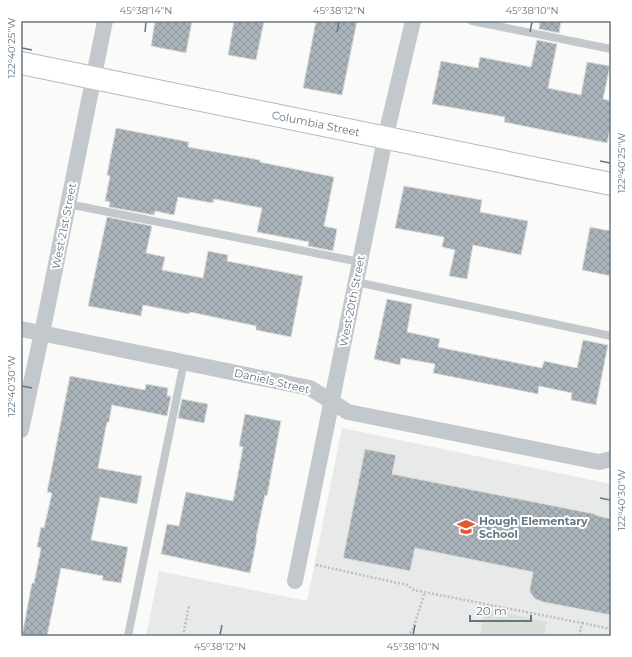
<svg xmlns="http://www.w3.org/2000/svg" width="632" height="657" viewBox="0 0 632 657" font-family="Montserrat,sans-serif">
<style>
.built{fill:#e8e9e9}
.green{fill:#dadfd7}
.building{fill:url(#building-cross-hatch);stroke:#dcdcda}
.lines{fill:none;stroke-linecap:round;stroke-linejoin:round}
.secondary-casing{stroke:#b3babf;stroke-width:24}
.path{stroke:#bbbfc2;stroke-width:2.5;stroke-dasharray:2 2;stroke-linecap:butt}
.lane{stroke:#c3c8cc;stroke-width:8}
.street{stroke:#c3c8cc;stroke-width:16}
.secondary{stroke:#fff;stroke-width:22}
.ticks{fill:none;stroke:#657683;stroke-width:1.5}
.labels{text-anchor:middle;dominant-baseline:central;stroke-width:4;stroke-linejoin:round;paint-order:stroke}
.street-label{font-size:11px;fill:#657683;stroke:#fff}
.poi-label{font-size:11px;font-weight:bold;fill:#657683;stroke:#fff;text-anchor:start}
.neatline{fill:none;stroke:#657683;stroke-width:1.5}
.ticks-label{font-size:10px;text-anchor:middle;fill:#657683}
</style>
<defs>
<pattern id="building-cross-hatch" width="8" height="8" patternUnits="userSpaceOnUse"><rect width="8" height="8" fill="#aab3b9"/><path d="M0 0l8 8M0 8l8-8" fill="none" stroke="#8e969c"/></pattern>
</defs>
<rect width="100%" height="100%" fill="#fafaf8"/>
<path class="built" d="M342 428 611 484V636H146L159 571 307 601Z"/>
<path class="green" d="M485 609 547 622 544 636H480Z"/>
<path class="building" d="M155 21H192L186 53 151 46Z
M234 21H264L256 60 228 55Z
M316 21H357L342 95 303 88Z
M540 21H561L559 33 539 29Z
M537 40 557 44 548 88 581 95 587 62 610 66 603 99 611 101V125L607 143 504 122 505 117 432 104 441 61 478 68 480 57 531 67Z
M116 128 189 142 188 147 260 160V162L334 177 324 226 337 229 333 251 308 246 309 242 257 232 262 208 214 199 213 203 178 197 174 215 155 211 154 215 109 207 110 202 105 201 110 176 107 175Z
M404 186 482 200 480 212 528 221 521 255 473 245 467 279 449 276 455 250 442 247 444 237 395 228Z
M107 217 152 226 146 253 165 257 162 270 203 278 208 251 228 255 227 261 303 276 291 337 256 330V326L190 312 189 314 143 305 141 316 88 306Z
M590 227 611 231V276L582 270Z
M387 299 412 304 407 332 440 339 438 347 542 368 544 361 577 368 583 340 608 345 596 405 571 400 572 393 539 386 538 394 433 373 435 364 401 358 400 365 374 359Z
M70 376 145 390 146 384 168 388 167 396H171L167 416 112 405 109 422H107L98 468 142 476 137 504 100 497 91 540 128 547 121 583 102 580 103 576 61 568 47 636H22L32 583H34L41 548 37 547 41 527 44 528 52 493 47 492Z
M182 399 208 404 204 423 178 418Z
M245 414 281 421 267 496 265 495 256 538H257L250 573 161 554 167 524 179 526 186 492 233 501 243 447 239 446Z
M365 449 396 455 392 474 595 514V515L611 519V615L543 602 535 599 530 592V588L533 572 415 548 410 571 343 558Z"/>
<g class="lines">
<g class="secondary-casing">
<g id="secondary">
<path id="s1" d="M21 63 611 184"/>
</g>
</g>
<path class="path" d="M316 565 407 585 414 590 582 623 579 636
M582 623 611 629
M183 636 189 606
M407 636 413 629 425 592"/>
<path class="lane" d="M472 21 611 49
M68 204 360 262
M356 282 611 336
M128 636 184 362"/>
<path class="street" d="M21 329 310 388 348 412 599 462 611 459
M21 430 47 309 105 21
M295 581 385 139 413 21"/>
<use href="#secondary" class="secondary"/>
</g>
<path class="ticks" d="M145 32 146 22M337 32 339 22M530 32 532 22M22 48 32 50M600 161 610 163M22 386 32 388M600 498 610 500M220 635 222 625M413 635 415 625"/>
<defs>
<g id="school-bare" transform="scale(1.38)"><path d="M0-5L7-2L0 1L-7-2ZM-4 1L0 2.5L4 1V4Q0 6-4 4Z" fill="#e4572e" stroke="#fff" stroke-width="2.5" paint-order="stroke"/></g>
</defs>
<g fill-rule="evenodd">
<use href="#school-bare" x="466" y="527"/>
</g>
<g class="labels">
<g class="street-label">
<text stroke="none"><textPath href="#s1" startOffset="301">Columbia Street</textPath></text>
<text transform="translate(64 226) rotate(-79)">West 21st Street</text>
<text transform="translate(352 301) rotate(-79)">West 20th Street</text>
<text transform="translate(272 381) rotate(13)">Daniels Street</text>
</g>
<g class="poi-label">
<text x="479" y="521">Hough Elementary<tspan x="479" dy="13">School</tspan></text>
</g>
</g>
<rect width="632" height="657" fill="none" stroke="#ffffff" stroke-width="44"/>
<path d="M470 615v6h61v-6" fill="none" stroke="#657683" stroke-width="2"/>
<text x="476" y="615" font-size="12" fill="#657683" stroke="#ffffff" stroke-width="3" paint-order="stroke">20 m</text>
<rect x="22" y="22" width="588" height="613" class="neatline"/>
<g class="ticks-label">
<text x="146" y="14">45°38'14"N</text>
<text x="339" y="14">45°38'12"N</text>
<text x="532" y="14">45°38'10"N</text>
<text transform="translate(11 48) rotate(-90)" y="4">122°40'25"W</text>
<text transform="translate(621 163) rotate(-90)" y="4">122°40'25"W</text>
<text transform="translate(11 386) rotate(-90)" y="4">122°40'30"W</text>
<text transform="translate(621 500) rotate(-90)" y="4">122°40'30"W</text>
<text x="220" y="650">45°38'12"N</text>
<text x="413" y="650">45°38'10"N</text>
</g>
</svg>
